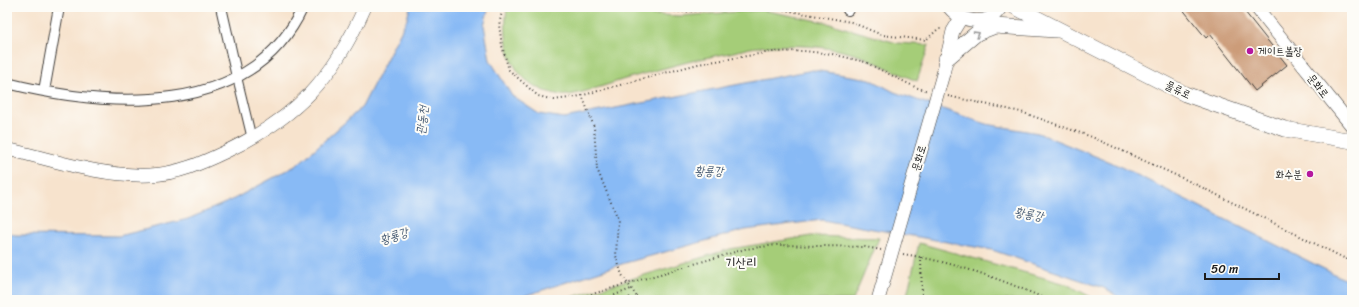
<svg xmlns="http://www.w3.org/2000/svg" width="1359" height="307" viewBox="0 0 1359 307" font-family="Sriracha,'Poor Story',sans-serif">
<style>
.green{fill:#a5cd78;stroke:#60744a}
.water{fill:#88baf5;stroke:#526b88}
.building{fill:#cc9c79}
.lines{fill:none;stroke-linecap:round;stroke-linejoin:round}
.pedestrian-casing{stroke:#3d3a37;stroke-width:10}
.minor-casing{stroke:#3d3a37;stroke-width:12}
.tertiary-casing{stroke:#3d3a37;stroke-width:14}
.secondary-casing{stroke:#3d3a37;stroke-width:16}
.path{stroke:#3d3a37;stroke-width:2;stroke-dasharray:1 3;stroke-linecap:butt}
.pedestrian{stroke:#fff;stroke-width:8}
.minor{stroke:#fff;stroke-width:10}
.tertiary{stroke:#fff;stroke-width:13}
.secondary{stroke:#fff;stroke-width:15}
.tertiary-bridge-casing{stroke:#3d3a37;stroke-width:14;stroke-linecap:butt}
.path-bridge{stroke:#3d3a37;stroke-width:2;stroke-dasharray:1 3;stroke-linecap:butt}
.tertiary-bridge{stroke:#fff;stroke-width:13}
.oneway{stroke:#999}
.poi-dot{fill:#b5179e;stroke:#fdfcf7;stroke-width:1.5}
.labels{text-anchor:middle;dominant-baseline:central;stroke-width:4;stroke-linejoin:round;paint-order:stroke}
.poi-label{font-size:11px;fill:#1c1c1c;stroke:#fdfcf7;text-anchor:start}
.street-label{font-size:11px;fill:#1c1c1c;stroke:#fdfcf7}
.water-label{font-size:12px;font-style:italic;fill:#475b73;stroke:#fdfcf7}
.quarter-label{font-size:13px;fill:#1c1c1c;stroke:#fdfcf7}
</style>
<rect width="100%" height="100%" fill="#fdfcf7"/>
<filter id="ink" filterUnits="userSpaceOnUse"><feTurbulence type="fractalNoise" baseFrequency=".025" numOctaves="2"/><feDisplacementMap in="SourceGraphic" scale="8" xChannelSelector="R" yChannelSelector="G"/><feConvolveMatrix kernelMatrix="1 2 1 2 8 2 1 2 1" color-interpolation-filters="sRGB"/></filter>
<filter id="wash" filterUnits="userSpaceOnUse"><feTurbulence type="fractalNoise" baseFrequency=".012" numOctaves="4" result="noise"/><feDisplacementMap in="SourceGraphic" scale="16" xChannelSelector="R" yChannelSelector="G"/><feGaussianBlur stdDeviation="0.9" result="paint"/><feColorMatrix in="noise" values="0 0 0 0 0 0 0 0 0 0 0 0 0 0 0 0 0 1.4 0 .05"/><feComposite in="paint" operator="in"/></filter>
<g filter="url(#wash)">
<rect width="100%" height="100%" fill="#f7e3cd"/>
<path class="green" d="M621 7 641 14 680 16 762 10 824 22 897 43 929 45 917 81C901 75 884 66 868 59 833 45 794 44 757 47 747 48 735 52 725 54 691 60 658 70 625 79 612 83 573 97 561 95 513 87 501 51 507 7Z
M811 236 879 238 853 300H562L730 249Z
M919 243 1066 284 1097 300H906Z"/>
<path class="water" d="M410 7H489L484 25 490 60 512 96 539 114 564 118 813 70 870 79 894 92 986 124 1038 133 1117 165 1352 283V300H1123L1104 288 992 250 822 220 745 230 625 263 512 300H7V232L15 235 119 236 188 219 230 201 297 165 362 107 407 19Z"/>
<g id="blocks">
<path class="building" d="M1181 7H1241L1287 65 1255 91 1210 34 1206 38Z"/>
</g>
</g>
<g filter="url(#ink)">
<use href="#blocks" fill-opacity="0" stroke="#3d3a37" stroke-width="1"/>
<g class="lines">
<g class="pedestrian-casing">
<path id="pedestrian" d="M237 77 252 139"/>
</g>
<g class="minor-casing">
<path id="minor" d="M221 7 237 77
M847 7 848 10
M7 83C107 108 251 120 303 7
M44 91 59 7"/>
</g>
<g class="tertiary-casing">
<path id="tertiary" d="M949 7C962 23 989 27 1001 7
M1256 7 1352 126
M943 74 953 31 961 18
M7 149C53 160 102 177 150 175 177 174 202 163 225 152 296 118 333 79 365 7"/>
</g>
<g class="secondary-casing">
<path id="secondary" d="M1015 7 1185 94 1285 129 1352 141
M946 59 977 33 995 26 1055 30"/>
</g>
<path class="path" d="M503 7 499 25 502 46 509 70 538 96 554 100 576 97 698 64 771 52 804 51 832 54 865 62 915 87 928 91
M631 7 682 12 745 7
M768 7 851 22 882 35 926 40 938 29H941
M948 96 1021 112 1092 137 1193 183 1352 262
M903 254C953 262 1002 279 1048 300
M921 257 922 300
M629 297 632 300
M572 300 745 249 777 245 865 247 881 250
M608 300 612 296 631 289"/>
<use href="#pedestrian" class="pedestrian"/>
<use href="#minor" class="minor"/>
<use href="#tertiary" class="tertiary"/>
<use href="#secondary" class="secondary"/>
<g class="tertiary-bridge-casing">
<path id="tertiary-bridge" d="M878 300 943 74"/>
</g>
<path class="path-bridge" d="M582 95 594 127 597 169 618 219 616 256 622 275 639 300"/>
<use href="#tertiary-bridge" class="tertiary-bridge"/>
</g>
<defs><path id="oneway-chevron" d="M-2-3.5L2.5 0L-2 3.5" fill="none" stroke-width="1.6" stroke-linecap="round" stroke-linejoin="round"/></defs>
<use class="oneway" href="#oneway-chevron" transform="translate(977 34) rotate(-32)"/>
</g>
<g class="poi-dot">
<circle cx="1250" cy="51" r="4"/>
<circle cx="1310" cy="174" r="4"/>
</g>
<g class="labels">
<g class="poi-label">
<text x="1258" y="51">게이트볼장</text>
<text x="1302" y="174" text-anchor="end">화수분</text>
</g>
<g class="street-label">
<text transform="translate(1318 86) rotate(52)">문화로</text>
<text transform="translate(1178 90) rotate(26)">물류로</text>
<text transform="translate(919 158) rotate(-74)">문화로</text>
</g>
<g class="water-label">
<text transform="translate(422 120) rotate(-83)">관동천</text>
<text transform="translate(709 171) rotate(1)">황룡강</text>
<text transform="translate(1029 214) rotate(11)">황룡강</text>
<text transform="translate(394 236) rotate(-18)">황룡강</text>
</g>
<g class="quarter-label">
<text x="741" y="262">기산리</text>
</g>
</g>
<rect width="1359" height="307" fill="none" stroke="#fdfcf7" stroke-width="24"/>
<path d="M1205 273v6h74v-6" fill="none" stroke="#1c1c1c" stroke-width="2"/>
<text x="1211" y="273" font-size="12" fill="#1c1c1c" stroke="#fdfcf7" stroke-width="3" paint-order="stroke">50 m</text>
</svg>
